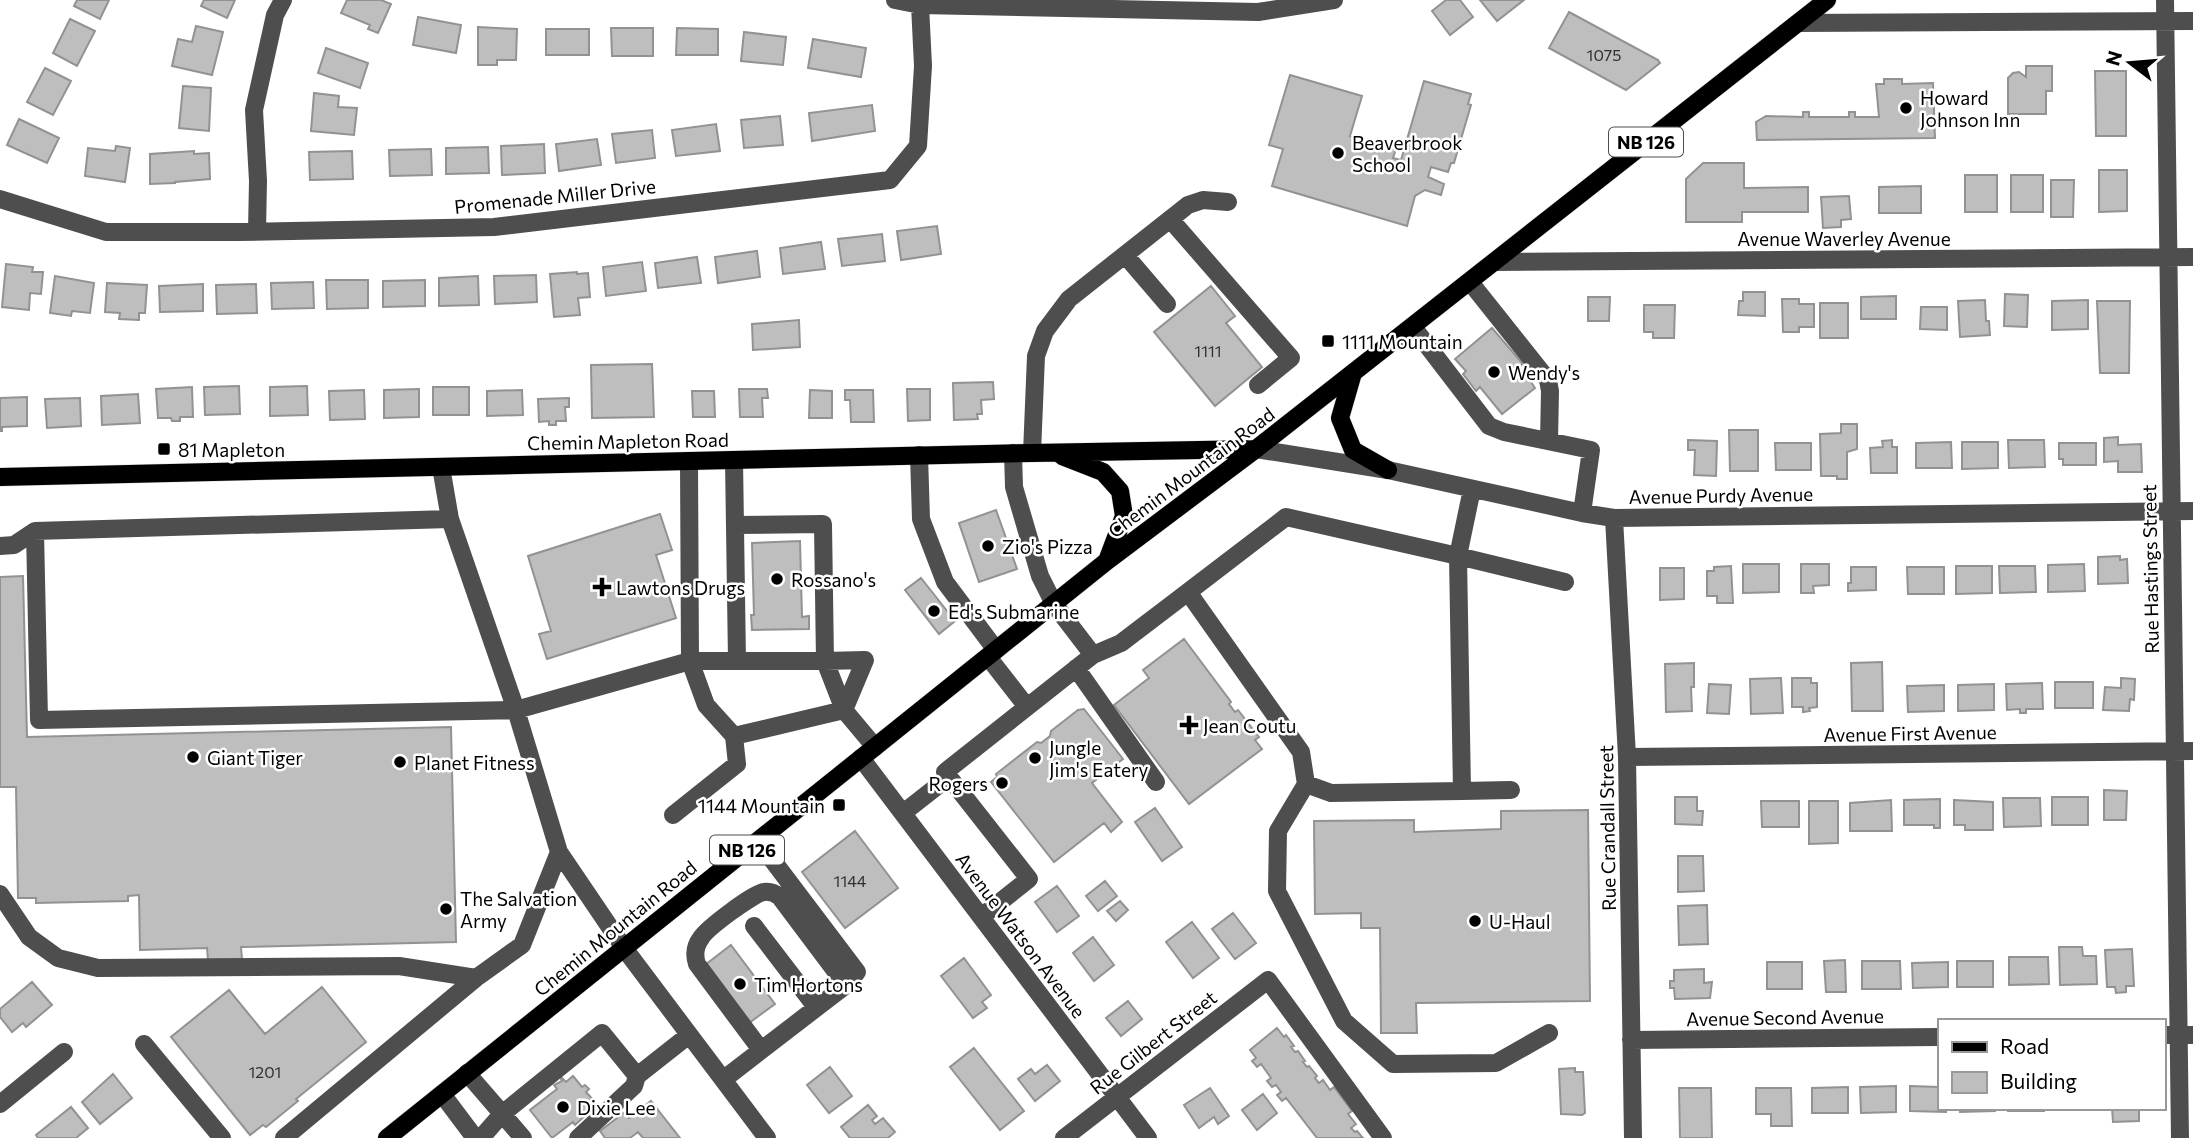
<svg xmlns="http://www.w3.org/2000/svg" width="2193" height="1138" viewBox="0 0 2193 1138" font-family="Commissioner,sans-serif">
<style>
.building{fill:#bebebe;stroke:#929292;stroke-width:2}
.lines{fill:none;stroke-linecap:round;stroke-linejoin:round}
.major-casing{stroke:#dbdbdb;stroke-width:19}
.minor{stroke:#4e4e4e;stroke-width:18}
.major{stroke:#000;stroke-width:18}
.poi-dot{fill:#000;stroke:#fff;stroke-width:2.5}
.labels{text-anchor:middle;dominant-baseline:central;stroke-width:5;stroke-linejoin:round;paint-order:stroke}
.number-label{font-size:16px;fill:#303030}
.shield{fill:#fff;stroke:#4c4c4c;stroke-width:2}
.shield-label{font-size:18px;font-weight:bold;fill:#000}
.poi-label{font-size:19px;fill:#000;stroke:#fff;text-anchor:start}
.street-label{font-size:19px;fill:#000;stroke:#fff}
</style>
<rect width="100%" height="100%" fill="#fff"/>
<path class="building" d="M77 0H109L100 19 74 6Z
M204 0H235L227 18 201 6Z
M347 0H381L391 4 378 33 368 29 370 25 341 13Z
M1446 0H1460L1473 17 1450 35 1432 11Z
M1480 0H1524L1497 21Z
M1569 12 1658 60 1660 63 1626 90 1549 48Z
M418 17 461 25 456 53 413 45Z
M70 19 95 31 77 66 53 53Z
M196 26 223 32 212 75 172 66 178 39 192 42Z
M478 27 517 29 516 60H497V65H478Z
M611 28H653V56H612Z
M677 28 718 29V55H676Z
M546 29H589V55H546Z
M744 32 786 37 783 65 741 61Z
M813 39 866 48 861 77 808 68Z
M326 48 368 63 360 88 318 73Z
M2026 66H2052V91H2046V114H2008V78L2013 73 2019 72 2026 77Z
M45 68 71 81 53 115 27 102Z
M2095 71H2126V136H2096Z
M1290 75 1362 96 1350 136 1396 149 1393 158 1401 160 1424 81 1471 94 1468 104 1471 105 1454 163H1451L1448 172 1431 167 1428 177 1444 184 1441 195 1425 190 1415 196 1407 226 1272 186 1283 149 1269 145Z
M1884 79H1902V84L1933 83 1935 138 1757 140 1756 122 1766 116 1803 117V112H1809V117H1849V112H1855V117H1879L1876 84H1884Z
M183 86 211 88 209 131 179 128Z
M314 93 339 96 338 107 357 108 354 135 311 131Z
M872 105 875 131 812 141 809 113Z
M780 116 783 145 744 148 741 120Z
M19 119 59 138 47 163 7 145Z
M716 124 720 151 676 156 672 130Z
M652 130 655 158 616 163 612 134Z
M597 139 601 165 559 171 556 144Z
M544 144 545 173 502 175 501 146Z
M116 146 130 148 125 182 85 176 88 148 115 151Z
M488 147 489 173 446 174V148Z
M431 149 432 175 390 176 389 150Z
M194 151V154L209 153 210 179 175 182V183L150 184V154Z
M352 151 353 179 310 180 309 152Z
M1703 163H1744V188L1808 187V212H1742V222H1686V179Z
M2099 170H2127V211L2099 212Z
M1965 175H1997V212H1965Z
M2011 175H2043V212H2011Z
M2051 180H2074L2073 217H2051Z
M1921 186V213H1879V187Z
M1849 196 1851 219 1841 220V227L1823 228 1821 197Z
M937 226 941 254 901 260 897 231Z
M882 234 885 261 842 266 838 239Z
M821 242 825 269 783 274 780 248Z
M757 251 760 277 718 283 715 257Z
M697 257 701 283 658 288 655 263Z
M642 262 646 291 606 296 603 267Z
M6 264 33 267 32 272H43L41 294 30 293 29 310 2 307Z
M577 272V274L588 273 590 297 578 298 580 315 554 317 550 274Z
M536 275 537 302 495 304 494 276Z
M55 276 94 283 90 313 72 311 71 316 50 313Z
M478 276 479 305 439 306V278Z
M326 280H368V308L327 309Z
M425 280V306L383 307V281Z
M313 282 314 308 272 309 271 283Z
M107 283 147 285 145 313H139V320L119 319 120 313 105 312Z
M203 284V311L160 312 159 286Z
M256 284 257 313 217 314 216 285Z
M1211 286 1235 316 1226 323 1262 367 1215 406 1154 332Z
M1743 292H1765V316L1738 315 1739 301H1743Z
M2005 294 2028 295 2027 327 2004 326Z
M1896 296V319H1861V297Z
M1588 297H1610L1609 321H1588Z
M1782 299H1799V304H1814V327H1799V332H1783Z
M1985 300 1986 321H1989L1990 335 1960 337 1958 301Z
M2088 300V329L2052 330V301Z
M2097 301H2130L2129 373H2100Z
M1820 303H1848V338H1820Z
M1644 305H1675L1674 338H1653V332H1644Z
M1921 307H1947V330L1920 329Z
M799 320 800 347 753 350 752 324Z
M1492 328 1523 364 1519 367 1527 377 1530 375 1534 379 1531 382 1535 388 1502 414 1480 387 1476 391 1463 374 1466 371 1455 359Z
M652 364 654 417 592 418 591 365Z
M993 382 994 399 981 400 982 414H977L978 419 954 420 953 383Z
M239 386 240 414 205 415 204 387Z
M307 386 308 415 270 416V387Z
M192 387 193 417H180V421H172L171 418H158L156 389Z
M433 387H469V415H433Z
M419 389V417L384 418V390Z
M739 389H767L768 398H762L763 417H740Z
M907 389H930V420L908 421Z
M364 390 365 419 330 420 329 391Z
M522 390 523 415 487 416V391Z
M810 390 832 391V418H809Z
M845 390H873L874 422H851L850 400H845Z
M692 391H714L715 417H693Z
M138 394 140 423 102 425 101 396Z
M27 397V426L2 427V431H0V398Z
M80 398 81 426 47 428 45 399Z
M569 398V407H565L566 421H556V425H549V421L539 422 538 399Z
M1841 424H1857V449L1847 452V479H1837V476H1821L1820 434 1841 433Z
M1729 430H1758V471H1730Z
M2118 437V445L2141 444 2142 472H2118V461L2104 462V438Z
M1688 440 1717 441 1716 476 1694 475 1695 450H1688Z
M1892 440V447H1897V473H1871L1870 448 1883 447 1882 441Z
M2008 440H2044L2045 467 2009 468Z
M1951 442 1952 468H1916V443Z
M1962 442H1998V468L1962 469Z
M1775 443H1811V470H1776Z
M2059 443H2096V465H2063V459H2059Z
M996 510 1017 569 979 582 959 523Z
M660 514 672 550 656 555 676 618 547 659 539 634 551 631 528 556Z
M800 541 802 617 809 616V629L752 630 751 615H754L752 543Z
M2120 556V560L2127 559 2128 583 2098 584V557Z
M1743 564H1779V592L1743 593Z
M1801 564H1829V585L1813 586 1814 593H1801Z
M2084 564 2085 591 2048 592V565Z
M1731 566 1733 603H1717V596H1707V571H1714V567Z
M1956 566H1992V593L1956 594Z
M1999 566H2035L2036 592 2000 593Z
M1851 567H1876V590L1848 591V583H1851Z
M1907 567H1944V594H1908Z
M1660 568H1684V599L1660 600Z
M23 576 27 737 451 727 456 942 241 947 242 959 208 960 207 948 140 950 139 895 128 896V901L36 903V898H18L16 787H0V577Z
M921 578 955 621 939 634 905 590Z
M1184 639 1231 702 1229 704 1235 712 1238 710 1259 737 1255 740 1262 749 1189 804 1114 705 1149 678 1143 670Z
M1882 662 1883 711H1852L1851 663Z
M1694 663V687H1691L1692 711 1666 712 1665 664Z
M1781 678 1783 713 1751 714 1750 679Z
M1792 678H1811V683H1817V707L1809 708 1810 711 1803 712V707H1792Z
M2121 678 2135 679 2134 700 2130 699 2129 711 2103 710 2105 687 2121 688Z
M2055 682H2093V708H2055Z
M2042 683 2043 709H2026V713H2020V709L2007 710 2006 684Z
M1709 684 1731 685 1729 714 1707 713Z
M1994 684V710L1958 711V685Z
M1944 685V711L1908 712 1907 686Z
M1084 709 1123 759 1092 783 1122 822 1111 832 1104 823 1054 862 991 782 997 777 996 774 1037 742 1041 743 1050 736 1051 731 1078 710Z
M2104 790 2127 791 2126 820H2104Z
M1675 797H1697V811H1703L1702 825 1675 824Z
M2052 797H2088V825H2052Z
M2003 798H2040L2041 826 2004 827Z
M1940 799V828H1934V825H1904V800Z
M1891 800 1892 831H1850V803Z
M1954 800 1993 802V830H1965V825H1954Z
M1761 801H1799V827H1762Z
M1809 801H1838V843L1809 844Z
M1155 808 1182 847 1162 861 1135 822Z
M1588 810 1590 1001 1416 1003 1417 1033H1381L1380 928H1361V913L1315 914 1314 821 1414 820V832L1501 829V811Z
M855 831 898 888 845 928 802 872Z
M1678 856H1703L1704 891 1678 892Z
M1105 881 1117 896 1098 911 1086 896Z
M1057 886 1079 916 1057 932 1035 902Z
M1120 901 1128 910 1116 921 1107 911Z
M1707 905 1708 944 1679 945 1678 906Z
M1233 913 1256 943 1235 959 1212 929Z
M1192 922 1219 958 1193 978 1166 942Z
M1093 937 1114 965 1094 981 1073 953Z
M731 945 775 1004 749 1023 705 965Z
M2059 947H2082L2083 956H2096L2097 984 2060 985Z
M2132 949 2134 986H2126V992L2116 993 2115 987H2107L2105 950Z
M2009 957H2048L2049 984 2009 985Z
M964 958 991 995 982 1002 987 1008 973 1018 941 976Z
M1845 960 1846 992H1826L1824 961Z
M1862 961H1900L1901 989H1862Z
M1957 961H1993V987H1957Z
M1767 962H1802V989H1767Z
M1948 962V987L1913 988 1912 963Z
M1704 969V983L1712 982 1710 998 1675 999 1674 988H1670V981H1674V970Z
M32 982 52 1005 26 1027 23 1023 12 1032 0 1017V1009Z
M322 987 366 1042 296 1099 298 1101 266 1127 263 1125 250 1135 171 1037 229 990 265 1034Z
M1128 1001 1142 1019 1121 1036 1106 1018Z
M1277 1028 1284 1037 1286 1035 1294 1046 1291 1047 1295 1052 1298 1051 1305 1061 1303 1062 1307 1067 1309 1066 1317 1076 1315 1078 1319 1083 1323 1080 1330 1090 1334 1087 1352 1111 1348 1114 1356 1124 1351 1128 1355 1132 1357 1131 1363 1138H1317L1286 1098 1282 1101 1277 1095 1281 1092 1276 1085 1272 1087 1267 1081 1271 1078 1261 1064 1257 1067 1252 1061 1256 1058 1250 1050Z
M974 1048 1024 1111 1000 1130 950 1067Z
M1047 1065 1060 1081 1035 1101 1018 1079 1031 1069 1035 1074Z
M830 1067 852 1096 829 1113 807 1085Z
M1575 1068V1072H1583L1585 1113 1582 1115 1561 1114 1559 1069Z
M113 1074 132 1098 100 1124 82 1102Z
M573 1076 582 1087 585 1085 589 1089 586 1092 596 1103 588 1110 591 1113H588L575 1125 573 1122 552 1138 530 1110 557 1089 554 1085 562 1081 561 1079 562 1078 566 1082Z
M1896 1086V1112L1861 1113 1860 1087Z
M1910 1086 1939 1087V1108H1946V1112L1910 1111Z
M1848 1087V1113H1812V1088Z
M1210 1088 1229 1116 1218 1124 1214 1117 1199 1128 1184 1105Z
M1679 1088H1711L1712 1138H1680Z
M1756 1088H1791L1792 1126H1771V1114H1756Z
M1263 1094 1277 1113 1257 1130 1242 1110Z
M651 1101 680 1138H643L638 1132 630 1138H605L600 1131 625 1112 629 1118Z
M868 1105 877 1116 872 1120 875 1124 883 1118 895 1132 888 1138H850L841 1127Z
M71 1107 88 1128 76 1138H38L36 1135Z
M1960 1108H1995V1111L1960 1112Z
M2008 1108H2044V1111H2008Z
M2057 1108H2093V1110H2057Z
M2112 1108H2139V1121L2113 1122Z"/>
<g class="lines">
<g class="major-casing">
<path id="major" d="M1353 373 1340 418 1353 450 1388 470
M1062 456 1103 472 1120 491 1124 516 1107 561
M0 477 1032 453 1256 449
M387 1138 1107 561 1256 449 1827 0"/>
</g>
<path class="minor" d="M895 0 920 5 1258 12 1334 0
M2165 0 2180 1138
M1798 23 2193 21
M0 199 106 232H238L494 227 890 180 918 146 923 66 920 5
M1170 219 1291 358 1258 385
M257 231 258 181 254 110 275 15 283 0
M1125 255 1167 304
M1495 262 2193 257
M1470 282 1548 380 1550 391 1549 441
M1413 327 1489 426 1504 432 1591 450 1582 513
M1256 449 1388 470 1582 513 1614 518 2193 511
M1032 453 1036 356 1045 331 1069 299 1188 205 1203 200 1228 202
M919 455 921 519 945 582 996 650
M734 460 737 661H825L823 524 735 525
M689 461 690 661H737
M441 467 450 519 516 710 559 852 624 948 767 1138
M1472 489 1458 556 1462 791 1331 793 1306 784 1301 752 1188 592 1286 517 1458 556 1565 582
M1614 518 1627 757 1633 1138
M450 519 35 531 39 720 516 710 690 661 706 705 734 736 844 710 875 747
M0 546 14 545 35 531
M1093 655 1121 643 1188 592
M988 657 1027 707
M865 660 844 710 825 661Z
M1076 668 1156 782
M1627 757 2193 751
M861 758 1148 1138
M1306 784 1278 831 1277 891 1344 1021 1393 1064 1496 1063 1549 1033
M1462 791 1511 790
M903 813 949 777
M673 815 737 764 734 736
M0 894 29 937 58 958 98 968 399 966 476 978
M981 917 1029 879 945 772 1093 655 1054 604 1040 576 1014 487 1013 453
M754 926 816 1007
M2163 1035H2193
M1631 1040 1939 1037
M144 1044 222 1138
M761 1050 697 964C694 955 695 946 701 938 707 928 754 893 764 892 771 891 775 893 780 897L846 985
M467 1073 523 1138
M724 1079 846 985 857 972 758 841
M442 1094 475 1138
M0 1104 64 1052
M284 1138 476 978 522 945 559 852
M481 1138 502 1114 602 1033 637 1076 689 1035
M578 1138 634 1086 637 1076
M1064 1138 1268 980 1383 1138"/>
<use href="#major" class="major"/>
</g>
<g class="poi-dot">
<circle cx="1906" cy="108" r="7"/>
<circle cx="1338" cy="153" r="7"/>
<rect x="1321" y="334" width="14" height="14" rx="3.5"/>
<circle cx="1494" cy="372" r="7"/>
<rect x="157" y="442" width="14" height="14" rx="3.5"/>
<circle cx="988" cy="546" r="7"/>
<circle cx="777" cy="579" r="7"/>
<path d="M598.5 576.5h7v7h7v7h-7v7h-7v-7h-7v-7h7z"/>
<circle cx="934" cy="611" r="7"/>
<path d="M1185.5 714.5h7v7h7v7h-7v7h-7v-7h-7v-7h7z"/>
<circle cx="193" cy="757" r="7"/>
<circle cx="1035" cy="758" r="7"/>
<circle cx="400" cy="762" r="7"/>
<circle cx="1002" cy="783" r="7"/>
<rect x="832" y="798" width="14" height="14" rx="3.5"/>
<circle cx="446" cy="909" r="7"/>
<circle cx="1475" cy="921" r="7"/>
<circle cx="740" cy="984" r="7"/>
<circle cx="563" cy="1107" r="7"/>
</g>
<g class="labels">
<g class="number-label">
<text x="1604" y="54">1075</text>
<text x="1208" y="350">1111</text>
<text x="850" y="880">1144</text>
<text x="265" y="1071">1201</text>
</g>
<g class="shield">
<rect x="1609" y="127.5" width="74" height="29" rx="5"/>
<rect x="710" y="835.5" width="74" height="29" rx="5"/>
</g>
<g class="shield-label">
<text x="1646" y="142">NB 126</text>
<text x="747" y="850">NB 126</text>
</g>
<g class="poi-label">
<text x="1920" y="97">Howard<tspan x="1920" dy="22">Johnson Inn</tspan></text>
<text x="1352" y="142">Beaverbrook<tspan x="1352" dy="22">School</tspan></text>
<text x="1342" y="341">1111 Mountain</text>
<text x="1508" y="372">Wendy's</text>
<text x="178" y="449">81 Mapleton</text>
<text x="1002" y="546">Zio's Pizza</text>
<text x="791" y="579">Rossano's</text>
<text x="616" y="587">Lawtons Drugs</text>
<text x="948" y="611">Ed's Submarine</text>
<text x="1203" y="725">Jean Coutu</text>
<text x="1049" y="747">Jungle<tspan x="1049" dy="22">Jim's Eatery</tspan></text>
<text x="207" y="757">Giant Tiger</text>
<text x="414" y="762">Planet Fitness</text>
<text x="988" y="783" text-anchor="end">Rogers</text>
<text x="825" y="805" text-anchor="end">1144 Mountain</text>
<text x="460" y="898">The Salvation<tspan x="460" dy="22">Army</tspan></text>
<text x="1489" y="921">U-Haul</text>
<text x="754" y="984">Tim Hortons</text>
<text x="577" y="1107">Dixie Lee</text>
</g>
<g class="street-label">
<text transform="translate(555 196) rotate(-6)">Promenade Miller Drive</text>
<text x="1844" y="238">Avenue Waverley Avenue</text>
<text transform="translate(628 441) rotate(-1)">Chemin Mapleton Road</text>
<text transform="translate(1191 472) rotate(-37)">Chemin Mountain Road</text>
<text transform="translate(1721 495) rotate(-1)">Avenue Purdy Avenue</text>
<text transform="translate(2150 569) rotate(-91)">Rue Hastings Street</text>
<text transform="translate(1910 733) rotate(-1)">Avenue First Avenue</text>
<text transform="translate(1607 828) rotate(-91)">Rue Crandall Street</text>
<text transform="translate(615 928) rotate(-39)">Chemin Mountain Road</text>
<text transform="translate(1021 935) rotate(53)">Avenue Watson Avenue</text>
<text transform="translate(1785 1017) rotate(-1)">Avenue Second Avenue</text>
<text transform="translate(1153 1042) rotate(-38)">Rue Gilbert Street</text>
</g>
</g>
<rect x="1938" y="1019" width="228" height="91" fill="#ffffff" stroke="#999999" stroke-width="2"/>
<rect x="1952" y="1042" width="35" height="10" fill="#000000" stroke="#999999" stroke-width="2"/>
<text x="2000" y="1054" font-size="21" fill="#000000">Road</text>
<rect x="1952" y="1072" width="35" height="21" fill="#bebebe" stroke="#999999" stroke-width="2"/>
<text x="2000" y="1089" font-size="21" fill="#000000">Building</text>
<g transform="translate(2130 63) rotate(286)" stroke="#ffffff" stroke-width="5" paint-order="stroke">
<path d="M0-5L12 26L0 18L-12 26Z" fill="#000000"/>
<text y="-10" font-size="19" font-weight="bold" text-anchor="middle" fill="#000000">N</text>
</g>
</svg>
